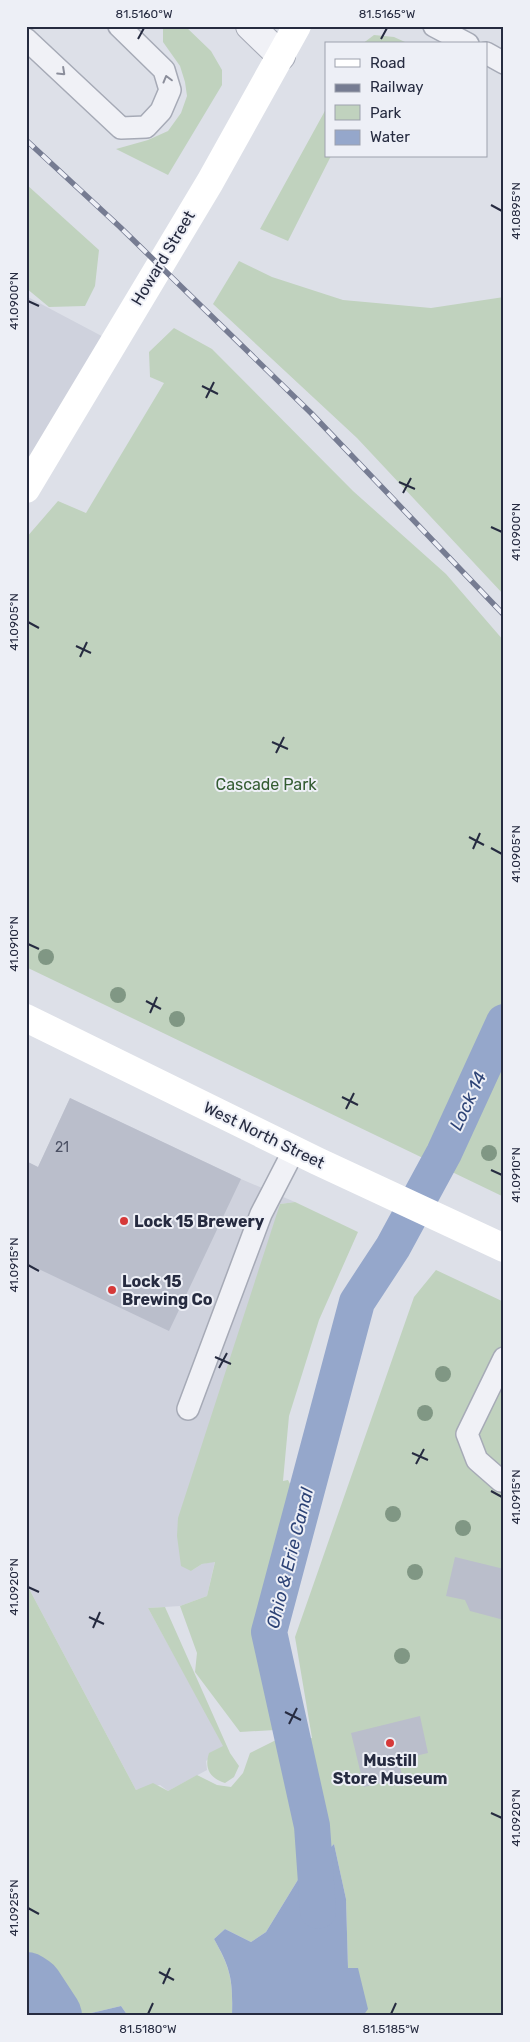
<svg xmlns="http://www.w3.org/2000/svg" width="530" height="2042" viewBox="0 0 530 2042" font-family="Rubik,sans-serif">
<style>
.built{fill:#cfd2dd}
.green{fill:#c0d2be}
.water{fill:#95a7cb}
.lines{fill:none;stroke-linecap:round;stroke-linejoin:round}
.canal{stroke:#95a7cb;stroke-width:36}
.river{stroke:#95a7cb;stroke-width:62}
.building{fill:#babecb}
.lane-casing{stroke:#a6aab6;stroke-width:24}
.street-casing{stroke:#a6aab6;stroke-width:30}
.lane{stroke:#f0f1f6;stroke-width:21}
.street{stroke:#f0f1f6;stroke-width:28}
.secondary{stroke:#fff;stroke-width:28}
.rail-casing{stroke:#767c92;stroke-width:5.5}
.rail{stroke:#edeff6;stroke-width:4;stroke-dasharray:11;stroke-linecap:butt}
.tree{fill:#809784}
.oneway{stroke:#8b8e9b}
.ticks{fill:none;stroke:#262b40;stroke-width:2}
.poi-dot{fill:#d63939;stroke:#edeff6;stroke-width:2}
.labels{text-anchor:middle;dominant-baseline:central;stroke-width:4;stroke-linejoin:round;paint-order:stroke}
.number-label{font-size:14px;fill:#4b5063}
.street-label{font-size:16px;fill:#262b40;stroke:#edeff6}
.park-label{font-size:16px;fill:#345c32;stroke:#edeff6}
.poi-label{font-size:16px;font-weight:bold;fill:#262b40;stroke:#edeff6;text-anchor:start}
.water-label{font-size:18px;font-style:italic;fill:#2d4376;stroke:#edeff6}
.neatline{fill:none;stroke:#262b40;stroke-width:2}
.ticks-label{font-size:12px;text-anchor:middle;fill:#262b40}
</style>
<rect width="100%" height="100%" fill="#dde0e8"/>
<path class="built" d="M26 296 113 342 26 488Z
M70 1098 241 1179 295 1202 280 1204 191 1571 202 1564 215 1561 207 1596 180 1606 148 1608 224 1746 206 1761 207 1770 168 1791 160 1785 136 1790 26 1583V1161L38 1167Z"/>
<path class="green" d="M163 26H185L211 51 222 70V85L168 175 116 149 148 140 168 131 181 113 187 96 185 82 180 66 163 42Z
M374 35 394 37 405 42 403 44H362Z
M326 109V156H331L288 241 260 229Z
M26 184 99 250 95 286 85 306 49 307 26 288Z
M239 261 272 277 343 300 431 308 504 297V595L357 438 213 304Z
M174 328 212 349 353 491 446 574 504 641V1197L26 967V538L58 501 86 513 164 383 150 377 149 352Z
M295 1202 358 1232 319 1320 289 1416 283 1481 288 1480 309 1519 304 1567 286 1594 284 1659 293 1701 275 1730 240 1732 195 1672 197 1653 180 1606 207 1596 215 1562 202 1564 191 1571 181 1566 177 1536 178 1518 280 1204Z
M436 1270 504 1302V2016H354L348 1968 346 1899 334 1844 299 1878 266 1932 251 1942 225 1929 214 1939C231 1969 233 1981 232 2016H128L121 2006 83 2015 60 2000 26 1983V1583L136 1790 153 1783 168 1791 197 1775 217 1785 231 1787 243 1773 250 1753 278 1739 312 1738 295 1637 414 1297Z
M165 1607 230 1753 239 1766 234 1777 225 1783C210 1778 204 1769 209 1753L223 1746 148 1608Z"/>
<path class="water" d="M334 1844 346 1899 348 1968H358L368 2009 363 2016H232C233 1980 231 1969 214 1939L225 1929 251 1942 266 1932 299 1878Z
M26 1983 60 2000 83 2015 121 2006 128 2016H26Z"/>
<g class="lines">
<path class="canal" d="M318 1911 312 1826 269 1632 357 1302 393 1247 444 1153 504 1022"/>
<path class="river" d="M26 1983 32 1987 51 2016"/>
</g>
<path class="building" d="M70 1098 241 1179 169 1331 26 1263V1161L38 1167Z
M455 1557 504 1569V1620L470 1611 465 1600 446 1596Z
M420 1716 428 1753 398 1760 403 1778 364 1787 351 1733Z"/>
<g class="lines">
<g class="lane-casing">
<path id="lane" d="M434 26 468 44
M26 39 121 128 146 127 161 111 170 90 164 70 119 26
M486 53 504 63
M188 1409 261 1214 294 1150
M501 1481 477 1460 467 1434 504 1358"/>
</g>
<g class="street-casing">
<path id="street" d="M250 26 281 56"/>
</g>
<use href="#lane" class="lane"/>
<use href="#street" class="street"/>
<path class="secondary" d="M26 489 210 182 297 26
M26 1018 317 1161 504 1248"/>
<g class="rail-casing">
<path id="rail" d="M26 140 120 227 311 413 504 615"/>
</g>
<use href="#rail" class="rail"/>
</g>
<g class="tree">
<circle cx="46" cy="957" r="8"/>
<circle cx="118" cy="995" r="8"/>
<circle cx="177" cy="1019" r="8"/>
<circle cx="489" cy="1153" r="8"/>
<circle cx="443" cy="1374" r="8"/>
<circle cx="425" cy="1413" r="8"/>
<circle cx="393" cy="1514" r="8"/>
<circle cx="463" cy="1528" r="8"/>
<circle cx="415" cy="1572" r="8"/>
<circle cx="402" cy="1656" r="8"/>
</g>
<defs><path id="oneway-chevron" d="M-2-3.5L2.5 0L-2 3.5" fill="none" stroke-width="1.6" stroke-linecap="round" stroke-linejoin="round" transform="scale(1.25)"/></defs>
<g class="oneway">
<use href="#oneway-chevron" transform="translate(62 72) rotate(43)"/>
<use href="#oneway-chevron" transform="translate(167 79) rotate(-105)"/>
</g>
<path class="ticks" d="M138 39 144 28M381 39 387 28M491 205 502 211M28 301 39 306M202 386 218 394M206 398 214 382M399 482 415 489M403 493 411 478M491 527 502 532M28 622 39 628M76 646 91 653M80 657 87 642M272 742 288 749M276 753 284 737M469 837 484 845M491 848 502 854M473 849 480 833M28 944 39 949M146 1001 161 1009M150 1013 157 997M342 1097 358 1105M346 1109 354 1093M491 1170 502 1175M28 1265 39 1271M215 1357 231 1364M219 1368 227 1353M412 1453 428 1460M416 1464 424 1449M491 1491 502 1497M28 1587 39 1592M89 1617 104 1624M93 1628 100 1612M285 1712 301 1720M289 1724 297 1708M491 1813 502 1818M28 1908 39 1914M159 1972 174 1980M163 1984 170 1968M148 2014 153 2003M391 2014 396 2003"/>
<g class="poi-dot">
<circle cx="124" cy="1221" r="5"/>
<circle cx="112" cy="1290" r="5"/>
<circle cx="390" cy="1743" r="5"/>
</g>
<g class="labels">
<g class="number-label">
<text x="62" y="1147">21</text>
</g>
<g class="street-label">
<text transform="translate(163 258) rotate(-59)">Howard Street</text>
<text transform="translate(264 1135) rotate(26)">West North Street</text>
</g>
<g class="park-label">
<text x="266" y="784">Cascade Park</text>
</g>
<g class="poi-label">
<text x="134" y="1221">Lock 15 Brewery</text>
<text x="122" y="1281">Lock 15<tspan x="122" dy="18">Brewing Co</tspan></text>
<text x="390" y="1760" text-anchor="middle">Mustill<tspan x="390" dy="18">Store Museum</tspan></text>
</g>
<g class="water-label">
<text transform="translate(468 1101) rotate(-65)">Lock 14</text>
<text transform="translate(290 1558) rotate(-76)">Ohio &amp; Erie Canal</text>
</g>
</g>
<rect width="530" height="2042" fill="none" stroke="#edeff6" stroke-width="55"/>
<rect x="325" y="42" width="162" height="115" fill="#edeff6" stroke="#9da1ad"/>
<rect x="335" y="59" width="25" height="8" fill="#ffffff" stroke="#9da1ad"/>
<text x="370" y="68" font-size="15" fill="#262b40">Road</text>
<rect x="335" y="84" width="25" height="8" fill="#767c92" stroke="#9da1ad"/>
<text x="370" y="92" font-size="15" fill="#262b40">Railway</text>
<rect x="335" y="105" width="25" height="15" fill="#c0d2be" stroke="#9da1ad"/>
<text x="370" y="118" font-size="15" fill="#262b40">Park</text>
<rect x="335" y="130" width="25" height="15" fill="#95a7cb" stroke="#9da1ad"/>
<text x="370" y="142" font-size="15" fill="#262b40">Water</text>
<rect x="28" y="28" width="474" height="1986" class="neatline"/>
<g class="ticks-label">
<text x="144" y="18">81.5160°W</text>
<text x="387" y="18">81.5165°W</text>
<text transform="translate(516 211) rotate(-90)" y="4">41.0895°N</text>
<text transform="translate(14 301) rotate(-90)" y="4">41.0900°N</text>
<text transform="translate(516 532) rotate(-90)" y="4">41.0900°N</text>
<text transform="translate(14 622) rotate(-90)" y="4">41.0905°N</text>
<text transform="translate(516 854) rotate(-90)" y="4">41.0905°N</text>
<text transform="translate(14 944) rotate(-90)" y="4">41.0910°N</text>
<text transform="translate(516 1175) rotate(-90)" y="4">41.0910°N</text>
<text transform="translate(14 1265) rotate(-90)" y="4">41.0915°N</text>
<text transform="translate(516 1497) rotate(-90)" y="4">41.0915°N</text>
<text transform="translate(14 1587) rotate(-90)" y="4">41.0920°N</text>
<text transform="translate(516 1818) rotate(-90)" y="4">41.0920°N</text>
<text transform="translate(14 1908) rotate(-90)" y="4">41.0925°N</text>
<text x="148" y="2033">81.5180°W</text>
<text x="391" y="2033">81.5185°W</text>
</g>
</svg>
